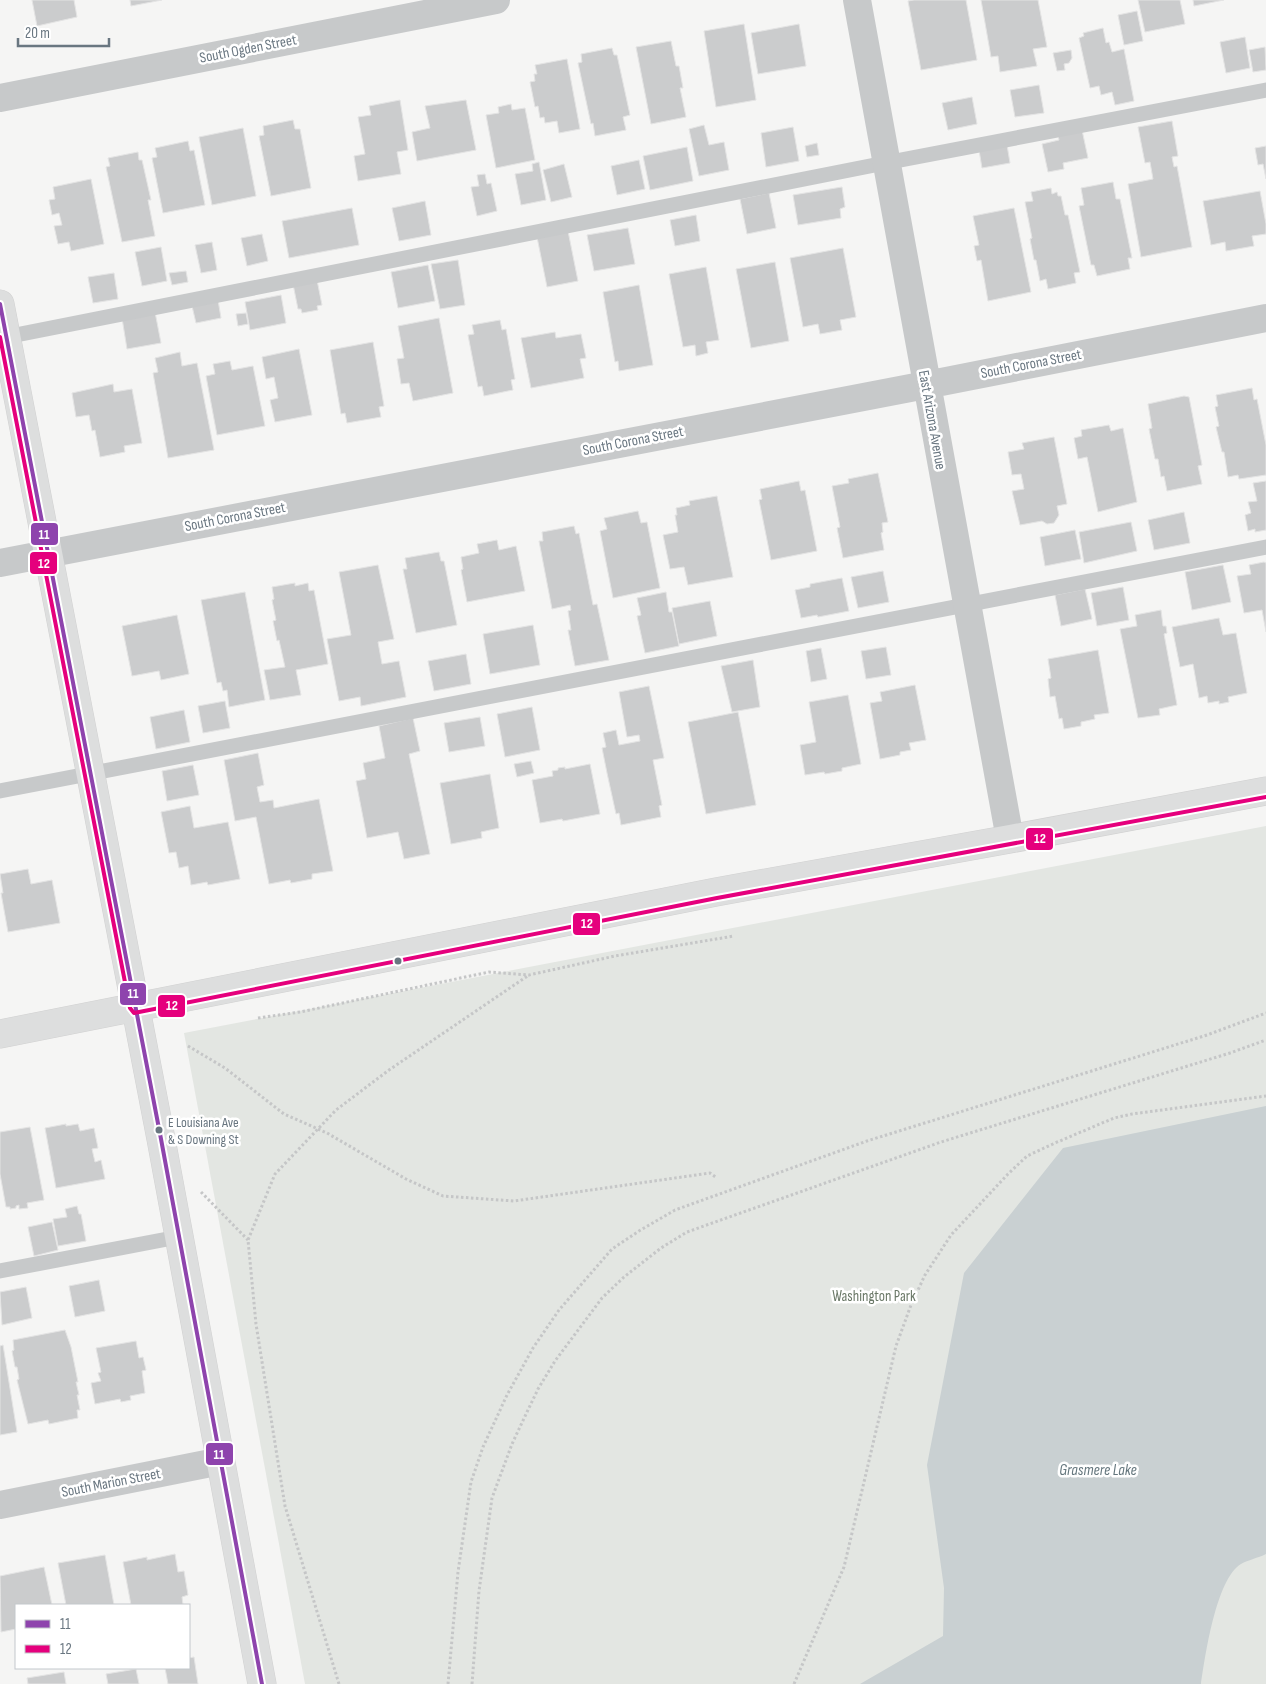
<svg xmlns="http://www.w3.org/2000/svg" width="1266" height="1684" viewBox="0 0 1266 1684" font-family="'Sofia Sans Condensed',sans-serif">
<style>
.green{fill:#e3e6e2}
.water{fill:#c9d0d2}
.building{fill:#cbcccd;stroke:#e4e4e4}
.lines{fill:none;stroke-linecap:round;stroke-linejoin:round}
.secondary-casing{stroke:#d1d1d1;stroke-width:29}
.path{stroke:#c5c6c7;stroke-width:3;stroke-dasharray:2.5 2.5;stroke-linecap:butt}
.lane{stroke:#c7c9ca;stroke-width:15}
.street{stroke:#c7c9ca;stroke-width:28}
.secondary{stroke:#dddede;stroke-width:28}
.bus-1-casing{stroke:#fff;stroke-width:8}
.bus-2-casing{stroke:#fff;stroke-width:8}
.bus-1{stroke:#8e44ad;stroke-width:4}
.bus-2{stroke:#e5007d;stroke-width:4}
.bus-dot{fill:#697680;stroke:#fff;stroke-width:2}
.labels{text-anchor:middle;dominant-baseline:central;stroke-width:5;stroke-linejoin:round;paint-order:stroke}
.bus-label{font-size:14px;fill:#697680;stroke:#fff;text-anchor:start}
.street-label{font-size:15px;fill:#697680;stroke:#fff}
.park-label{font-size:15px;fill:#6a7867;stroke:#fff}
.water-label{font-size:16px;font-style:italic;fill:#64767d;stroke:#fff}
.line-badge{stroke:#fff;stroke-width:2}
.badge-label{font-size:14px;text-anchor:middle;font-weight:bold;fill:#fff}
</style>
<rect width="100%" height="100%" fill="#f5f5f4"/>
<path class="green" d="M1266 826V1684H305L184 1033Z"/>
<path class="water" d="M1266 1106V1554C1258 1558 1248 1560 1241 1564 1216 1579 1205 1657 1201 1684H860L943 1636 944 1588 927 1465 964 1273 1063 1148Z"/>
<path class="building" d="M32 0H74L77 17 37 26Z
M130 0H162L131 6Z
M914 0H966L977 60 921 70 908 1Z
M981 0H1038L1047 47 1033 49 1037 66 1000 72 998 56 991 57Z
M1138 0H1180L1185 24 1145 32Z
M1193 0H1224L1194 6Z
M1137 11 1143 41 1124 45 1118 15Z
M744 24 756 100 716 107 704 31Z
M799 24 806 66 758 74 751 33Z
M1103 28 1106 43 1109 42 1112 52 1124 49 1134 101 1115 105 1112 92 1101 95 1099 86 1090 88 1079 38 1084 36 1083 33Z
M1245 37 1250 68 1226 73 1220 42Z
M671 41 676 66H679L683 88H680L686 117 651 124 636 47Z
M1265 47 1266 70 1253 72 1249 50Z
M612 48 614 55H617L630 115 623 117 626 130 595 136 593 123 591 124 578 63 582 62 581 54Z
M1071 50 1072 58 1069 63 1064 64 1065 70 1057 71 1053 53Z
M567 59 580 129 559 133 557 121 545 123 544 117 540 118 538 106 535 107 530 82 535 81 534 74H537L535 65Z
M1039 85 1044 113 1015 117 1010 90Z
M972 97 977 124 948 130 942 103Z
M400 100 408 150 397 152 401 174 358 181 354 156 365 154 358 117 371 115 369 106Z
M466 100 476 150 417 161 412 132 430 128 425 106Z
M511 104 512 110 525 108 535 160 496 168 486 115 499 113 498 107Z
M293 120 295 129H300L311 188 271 196 259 136 264 135 263 126Z
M1172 121 1178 156 1172 157 1174 167 1177 166 1192 247 1141 257 1128 184 1153 179 1150 162 1145 163 1138 127Z
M704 125 709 145 724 142 729 170 699 176 689 129Z
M793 127 799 161 766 167 761 133Z
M243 128 256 196 212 205 199 137Z
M1082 130 1088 158 1063 163 1064 169 1048 172 1042 144 1059 140 1058 135Z
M188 141 190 151 194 150 205 205 163 213 152 158 157 157 155 148Z
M817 143 819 155 807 157 805 146Z
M1007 145 1010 163 982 168 979 150Z
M1266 146V179L1263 164 1258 165 1255 148Z
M687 147 693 181 650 190 643 156Z
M138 152 139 160H142L151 200H148L155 236 122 242 106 167 110 166 108 158Z
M639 160 645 189 617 195 611 166Z
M539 162 546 200 521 205 515 174 533 171 532 164Z
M564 164 572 197 551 202 543 170Z
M485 174 487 184 491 183 497 211 477 216 471 187 479 186 477 175Z
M91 179 104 244 71 251 69 242 58 244 54 226 62 225 59 213 52 215 49 200 55 199 53 187Z
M1113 182 1116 199H1120L1132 258H1128L1130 269 1097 276 1094 265H1091L1079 206 1084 205 1081 188Z
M842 187 845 207 840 209 841 218 798 225 793 195Z
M1051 188 1052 194 1057 192 1058 196H1061L1065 215H1068L1080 272 1074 273 1076 283 1048 289 1046 279 1040 281 1036 260H1034L1030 239 1032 238 1025 202 1033 201 1031 192Z
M1260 191 1266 224V234L1252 236 1254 246 1226 251 1225 242 1211 245 1203 201Z
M769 193 776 228 747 234 740 199Z
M425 201 431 235 399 241 392 208Z
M352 208 359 245 289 258 282 221Z
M1014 208 1031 292 988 301 981 260 977 261 974 246 979 245 973 216Z
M696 215 700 241 675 246 670 220Z
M628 228 635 264 594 271 587 235Z
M568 231 578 281 547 287 537 237Z
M262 234 268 261 247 266 241 238Z
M212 242 217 270 201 273 195 245Z
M161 247 167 281 142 286 135 252Z
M843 248 856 317 840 320 842 330 820 334 818 324 803 327 790 258Z
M458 260 465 305 440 309 431 264Z
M775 262 789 341 751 348 736 269Z
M428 265 435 301 398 308 391 272Z
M706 267 719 340 706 342 708 353 696 356 695 345 683 347 669 274Z
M186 271 188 282 172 285 169 273Z
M114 273 118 299 93 303 88 277Z
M317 280 322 305 317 306 318 310 302 313 301 309H298L293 284Z
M639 285 653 365 619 371 618 361 615 362 603 292Z
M281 295 286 323 250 330 245 302Z
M218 300 221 318 196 323 192 306Z
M155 312 161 343 127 349 122 318Z
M246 313 248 324 238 326 236 314Z
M439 318 453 393 413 401 409 383 401 384 397 359 404 358 398 326Z
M500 320 502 330 506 329 515 379 511 380 513 390 484 396 482 386 478 387 468 335 474 334 472 325Z
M555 332 556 338 581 334 586 358 580 359 584 378 531 388 521 338Z
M373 342 384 406 379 407 381 417 347 423 345 413 341 414 330 350Z
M299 349 312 415 275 422 270 400 278 398 274 377 266 379 262 357Z
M180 352 182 366 197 363 214 450 168 458 153 373 158 372 155 358Z
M230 361 232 370 253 366 265 426 217 435 206 376 215 374 213 364Z
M113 384 114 392 132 389 142 443 124 446 125 452 100 457 95 430 92 431 89 415 76 417 72 393Z
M1252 388 1254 400 1257 399 1266 445V475L1239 479 1238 475 1228 477 1224 452H1222L1216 427 1219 426 1215 407 1218 406 1216 395Z
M1184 396 1189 397 1202 465 1198 466 1202 484 1167 491 1164 476 1161 477 1158 459H1155L1149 429 1152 428 1148 404Z
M1109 425 1111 431 1123 428 1137 502 1098 512 1087 457 1078 459 1074 438 1082 436 1081 430Z
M1054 437 1067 504 1057 506 1059 515 1054 523 1047 524 1042 521 1020 525 1012 491 1024 489 1021 474 1012 475 1008 452 1024 449 1022 443Z
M878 473 888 522 882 523 883 532 881 533 884 550 843 558 837 528 840 527 832 486 849 483 848 479Z
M799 481 801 491 805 490 817 551 771 560 759 500 762 499 760 489Z
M1266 481V530L1255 532V529L1248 531 1245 515 1251 513 1248 502 1257 501 1253 483Z
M717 496 733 577 688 585 684 567 670 569 663 535 678 532 675 515H677L676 508 690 505 689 501Z
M638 511 641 523 647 522 660 588 613 598 600 531 607 529 604 518Z
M1184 512 1190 543 1154 550 1148 520Z
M1131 522 1137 551 1084 563 1079 532Z
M574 526 576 534 579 533 593 605 597 604 609 660 575 666 568 630H571L568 611 571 610 570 605 552 609 539 541H543L542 532Z
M1075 530 1081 559 1045 566 1040 537Z
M497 540 499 550 516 546 525 591 467 602 461 570 463 569 461 557 479 553 477 544Z
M439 552 441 561H444L457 625 416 633 403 569H407L405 558Z
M1264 562 1266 563V632L1262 610 1244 613 1237 576 1251 574 1249 565Z
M378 565 394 639 378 642 382 664 399 661 406 697 361 706 360 697 339 701 327 639 351 635 339 572Z
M1223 565 1231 602 1192 610 1185 572Z
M883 571 889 602 858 608 851 577Z
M842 578 849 611 818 617 817 615 801 618 795 590 810 587V584Z
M295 583V586L308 583 309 591 314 590 328 664 296 670 301 695 270 700 264 670 285 667 279 640 277 641 273 621 276 620 272 600 274 599 272 587Z
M1123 587 1129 620 1097 626 1091 593Z
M1085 589 1092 619 1061 626 1055 595Z
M245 592 265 700 229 707 227 690 223 691 221 682 217 683 201 600Z
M666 592 669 612H672L679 646 645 653 637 616 641 615 637 598Z
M710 601 717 636 679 644 672 608Z
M1161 610 1163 626H1166L1167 633 1164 634 1177 705 1159 709 1160 715 1138 718 1120 629 1137 626 1135 615Z
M177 615 189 674 161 680 159 671 132 676 122 626Z
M1219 618 1223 635 1236 633 1247 693 1228 697 1229 702 1219 704V701L1208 703 1207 696 1199 698 1193 664 1180 667 1172 627Z
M533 625 540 665 490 674 483 634Z
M886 647 891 675 866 679 861 651Z
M821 648 827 679 811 682 806 651Z
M1098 650 1109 713 1094 715 1095 719 1081 722V726L1064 729 1062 718 1059 719 1055 696 1050 697 1048 679 1051 678 1048 659Z
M466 654 471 684 434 691 428 661Z
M753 660 760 707 732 712 721 666Z
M915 685 926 740 909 743 911 750 900 752V755L880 759 870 703 882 701 880 692Z
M649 686 664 758 653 760 662 805 659 806 661 817 621 825 619 813 616 814 607 773 602 748 606 747 603 733 616 730 619 745 640 741 639 735 627 737 619 692Z
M848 695 861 764 842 768V771L825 774 824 772 805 775 800 745 816 742 809 702Z
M225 701 230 728 203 733 198 706Z
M532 707 540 750 505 757 497 714Z
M184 710 190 742 156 749 150 717Z
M738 712 756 805 706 814 688 722Z
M480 717 485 746 449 752 444 723Z
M413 718 420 751 409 754 430 854 404 859 398 832 367 838 356 781 366 779 363 763 385 758 379 726Z
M258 753 264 785 257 787 260 802 273 800 274 808 319 799 333 871 312 874V879L291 883 290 880 269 884 256 817 235 821 224 760Z
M531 761 534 773 517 777 514 764Z
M590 764 600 814 563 821 562 819 540 823 532 780 553 776 552 771 558 770V768L565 767V769Z
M193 765 199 795 167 801 162 771Z
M490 774 499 828 481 832 482 838 451 844 440 783Z
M190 806 194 828 228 822 240 879 208 885 207 882 191 885 188 866 179 868 176 852 169 853 161 812Z
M28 869 31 884 52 880 60 923 8 932 1 893H3L0 874Z
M66 1124V1126L78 1124 80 1131 94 1128 98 1148 92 1149 95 1162 101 1160 105 1179 56 1188 45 1128Z
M30 1127 44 1200 27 1203 28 1208 19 1209V1205L16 1206V1208L10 1209V1207H6L0 1174V1132Z
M77 1206 79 1214H81L86 1241 58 1246 53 1219 67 1217 65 1209Z
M52 1222 58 1250 34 1256 28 1227Z
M99 1280 105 1311 75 1317 69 1286Z
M26 1287 32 1318 2 1325 0 1292Z
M65 1330 71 1347 78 1382H76L79 1395H77L80 1410H77L78 1418 49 1424 48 1420 28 1424 17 1380 19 1379 17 1367H15L12 1351 14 1350 13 1340Z
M136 1341 139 1358 143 1357 146 1370 142 1371 145 1393 130 1396 131 1400 121 1402 120 1399 95 1404 91 1383 101 1381 98 1373 101 1372 96 1348Z
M3 1345 17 1432 0 1435V1346Z
M175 1554 178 1572 184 1571 188 1595 182 1597 183 1605H131L123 1562 147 1557V1560Z
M105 1555 114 1605H66L58 1563Z
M44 1567 52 1605H16V1629L1 1632 0 1576Z
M194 1657 198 1684H168L165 1668H189V1658Z
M136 1669 139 1684H108L106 1674Z
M64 1672 66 1684H28L27 1678Z"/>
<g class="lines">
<g class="secondary-casing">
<path id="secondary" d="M0 304 161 1139 262 1684
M0 1034 716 892 1010 839 1266 791"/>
</g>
<path class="path" d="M258 1018 300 1012 489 972 529 975 615 956 734 936
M188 1046 225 1068 284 1114 327 1133 406 1179 443 1196 514 1201 710 1173 717 1178
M201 1192 248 1240
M339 1684 285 1506 256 1324 248 1240 275 1174 336 1110 389 1070 529 975
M448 1684 458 1572 471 1482 483 1447 507 1395 533 1348 559 1310 612 1249 639 1231 675 1210 867 1141 1207 1035 1266 1013
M472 1684 479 1591 492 1498 512 1444 527 1412 538 1389 555 1361 602 1298 624 1277 661 1248 687 1232 941 1142 1230 1053 1266 1040
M794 1684 844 1567 896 1346 911 1305 925 1275 951 1235 1008 1174 1027 1156 1055 1143 1114 1118 1132 1114 1266 1096"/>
<path class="lane" d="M1 338 885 163 1266 90
M0 791 1266 547
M0 1271 178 1237"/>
<path class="street" d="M857 0 1010 839
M0 98 496 0
M0 563 926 385 1266 318
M0 1505 221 1461"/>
<use href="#secondary" class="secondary"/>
<g class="bus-1-casing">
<path id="bus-1" d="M0 304 161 1139 262 1684"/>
</g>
<g class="bus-2-casing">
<path id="bus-2" d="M0 337 130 1008 134 1013 717 898 1266 797"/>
</g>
<use href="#bus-1" class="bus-1"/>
<use href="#bus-2" class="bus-2"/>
</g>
<g class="bus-dot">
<circle cx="398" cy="961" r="4.5"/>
<circle cx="159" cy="1130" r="4.5"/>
</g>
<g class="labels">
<g class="bus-label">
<text x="168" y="1122">E Louisiana Ave<tspan x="168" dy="17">&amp; S Downing St</tspan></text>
</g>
<g class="street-label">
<text transform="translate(248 49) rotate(-11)">South Ogden Street</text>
<text transform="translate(1031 364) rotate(-11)">South Corona Street</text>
<text transform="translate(932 420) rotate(80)">East Arizona Avenue</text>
<text transform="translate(633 441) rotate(-11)">South Corona Street</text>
<text transform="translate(235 517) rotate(-11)">South Corona Street</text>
<text transform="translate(111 1483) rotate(-11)">South Marion Street</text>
</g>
<g class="park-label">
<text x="874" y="1296">Washington Park</text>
</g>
<g class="water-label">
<text x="1098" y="1470">Grasmere Lake</text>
</g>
</g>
<g class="line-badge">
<rect x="30" y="522" width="29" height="24" rx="5" fill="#8e44ad"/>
<rect x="29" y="551" width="29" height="24" rx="5" fill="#e5007d"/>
<rect x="1025" y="827" width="29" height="24" rx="5" fill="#e5007d"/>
<rect x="572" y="912" width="29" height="24" rx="5" fill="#e5007d"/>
<rect x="119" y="982" width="28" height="24" rx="5" fill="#8e44ad"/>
<rect x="157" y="994" width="29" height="24" rx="5" fill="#e5007d"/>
<rect x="205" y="1442" width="29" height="24" rx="5" fill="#8e44ad"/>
</g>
<g class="badge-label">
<text x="44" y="539">11</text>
<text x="44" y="568">12</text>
<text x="1040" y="843">12</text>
<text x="587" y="928">12</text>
<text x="133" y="998">11</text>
<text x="172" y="1010">12</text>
<text x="219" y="1459">11</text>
</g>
<rect x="15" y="1604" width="175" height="65" fill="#ffffff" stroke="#c3c8cc"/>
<rect x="25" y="1620" width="25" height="8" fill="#8e44ad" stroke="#c3c8cc"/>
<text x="60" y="1629" font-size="15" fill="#697680">11</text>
<rect x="25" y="1645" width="25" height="8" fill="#e5007d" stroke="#c3c8cc"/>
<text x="60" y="1654" font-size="15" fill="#697680">12</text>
<path d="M18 38v8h91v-8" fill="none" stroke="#697680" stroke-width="2.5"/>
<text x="25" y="38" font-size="15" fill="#697680" stroke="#ffffff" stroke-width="4" paint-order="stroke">20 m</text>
</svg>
